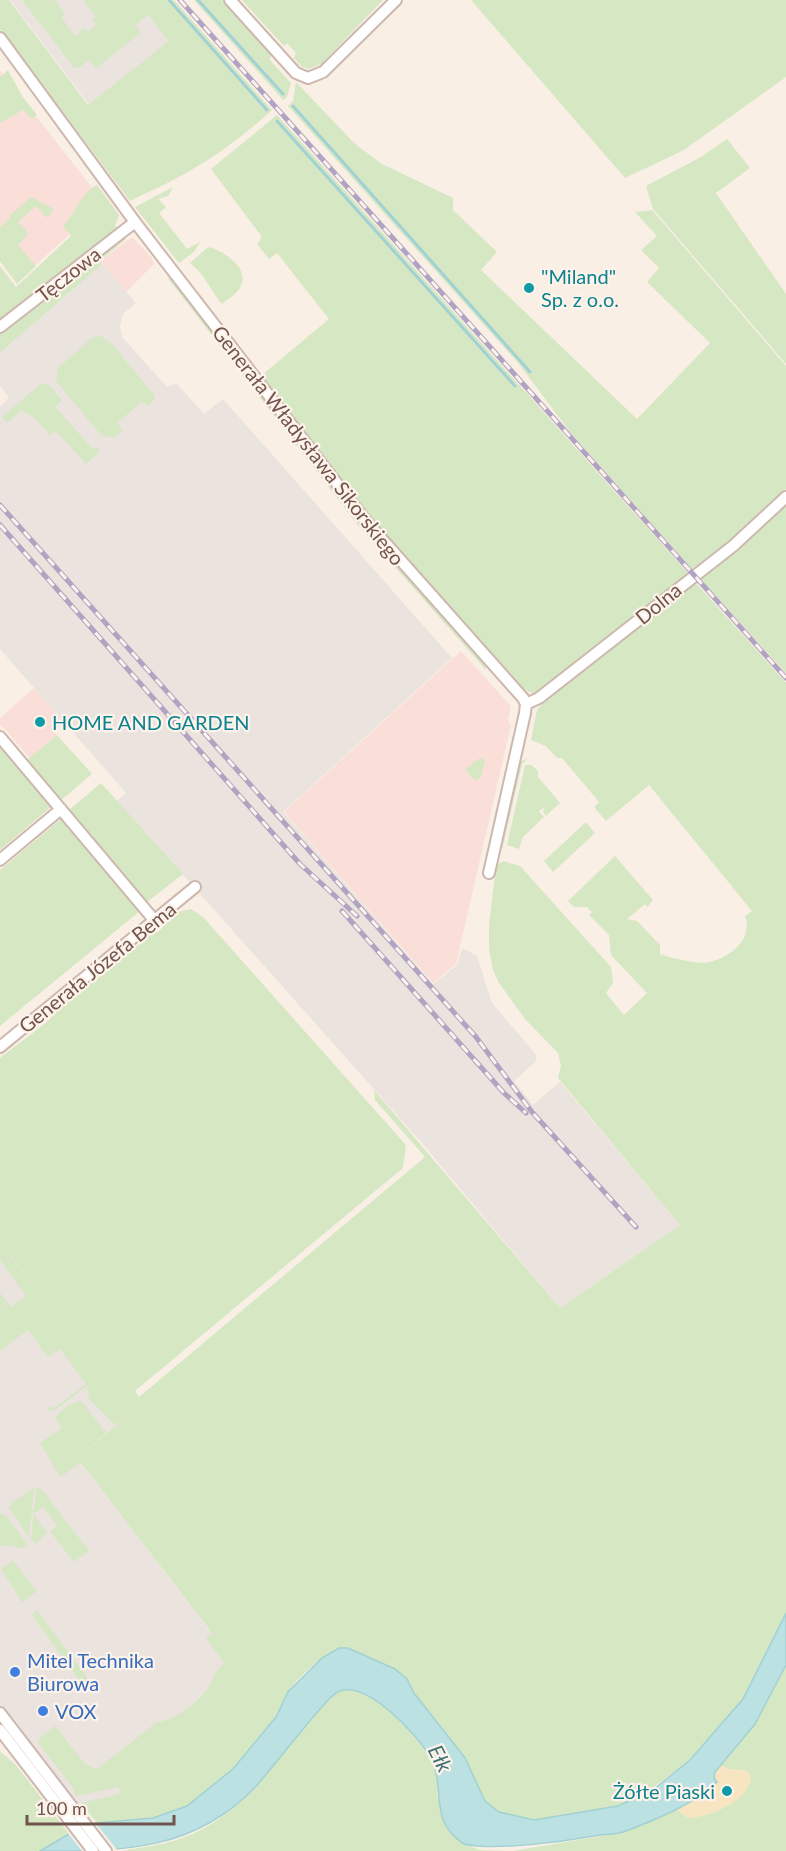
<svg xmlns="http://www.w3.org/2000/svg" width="786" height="1851" viewBox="0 0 786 1851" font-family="Lato,sans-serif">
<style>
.commercial{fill:#fadfd9}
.industrial{fill:#eae3de}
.green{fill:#d6e7c4}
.sand{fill:#f7e5c1}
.water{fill:#bbe1e2;stroke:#a2d1d3;stroke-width:1.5}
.pier{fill:#faefe4}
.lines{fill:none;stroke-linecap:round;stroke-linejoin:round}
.stream{stroke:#a2d1d3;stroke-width:3}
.minor-casing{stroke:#cdb8af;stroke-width:14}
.minor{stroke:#fff;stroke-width:10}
.rail-casing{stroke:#b1a4c3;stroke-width:5}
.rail{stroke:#fdf3ea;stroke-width:3;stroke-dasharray:9;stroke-linecap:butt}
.culture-dot{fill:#0f9aa8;stroke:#fdf3ea;stroke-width:2}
.shop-dot{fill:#3f7fe0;stroke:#fdf3ea;stroke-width:2}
.labels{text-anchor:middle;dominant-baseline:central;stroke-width:4.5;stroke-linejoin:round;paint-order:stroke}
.street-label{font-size:20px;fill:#71544c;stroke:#fdf3ea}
.culture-label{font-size:20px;fill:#0d838f;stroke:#fdf3ea;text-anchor:start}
.shop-label{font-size:20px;fill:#366cbe;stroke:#fdf3ea;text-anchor:start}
.water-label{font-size:21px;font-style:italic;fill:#417375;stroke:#fdf3ea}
</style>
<rect width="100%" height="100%" fill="#faefe4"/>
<path class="commercial" d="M0 70 104 203 17 282 0 259Z
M132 237 152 258 154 264 126 292 100 261Z
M461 651 511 706 508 720 511 725 456 964 433 983 284 812Z
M34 688 63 721 53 730 57 735 30 758 0 724V718Z"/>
<path class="industrial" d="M10 0H141L181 43 93 110Z
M102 264 136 303 123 314 120 326 122 337 167 387 176 383 204 414 223 399 452 658 283 812 433 984 457 965 462 948 477 956 492 1003 537 1056 535 1062 514 1081 533 1105 560 1082 680 1225 560 1308 422 1143 117 801 126 793 0 649V407L9 398 0 385V353Z
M0 1242 119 1400 132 1389 143 1402 77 1458 250 1683 202 1764 84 1814 0 1704Z"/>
<path class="green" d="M0 0H9L88 105 169 41 148 15 135 25 141 33 96 68 89 60 80 67 74 68 22 0H55L65 14 61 17 75 36 85 27 89 32 96 25 93 20 96 17 83 0H174L272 110C226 152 188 175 130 201L0 29Z
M194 0H222L272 55 269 59 291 83 287 97 283 100Z
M242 0H383L321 64 309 69 302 67 294 58 296 53 287 43 284 46Z
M471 0H786V77L684 150 625 178Z
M8 70 22 96 37 115 32 119 23 110 0 123V77Z
M296 82 355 144 382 164 453 198V210L497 252 481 270 637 419 710 343 647 282 659 268 641 250 657 236 635 212 652 210 786 366V489L739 534 692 569 570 432 519 364 288 106 293 101Z
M277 115 688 573 539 691 532 693 523 689 384 535 262 375 329 319 277 253 269 259 257 244 262 237 211 169Z
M727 139 750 168 716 193 786 294V364L653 209 646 186 701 157Z
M97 185 119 215 115 225 118 229 0 320V266L16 287 71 236 63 226C75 214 81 193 97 185Z
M173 187 168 196 158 199 166 207 159 213 187 249 200 242 194 252 179 263 135 207Z
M31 197 54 209 47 218 36 206 18 222 29 234 18 245 36 266 17 284 0 261V227L10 218 9 216Z
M124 237 126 239 100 261 102 264 0 353V332Z
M208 247C222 250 247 266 242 283 239 293 229 298 222 304 210 290 204 273 190 263Z
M167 277 174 281 360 523 486 665V670L357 524Z
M101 336 112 344 154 395V400L148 406 141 402 117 423 123 430 114 438 101 435 56 381 58 368 93 337Z
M47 383 62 400 55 407 92 448 100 447 97 454 86 464 56 431 50 435 32 416 21 411 7 423 2 417 39 385Z
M786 504V673L699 577 753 535Z
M694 581 786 683V1613L743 1699 690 1760 638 1799 618 1806 534 1820 499 1812 485 1801 465 1758 414 1693 407 1679 348 1648C329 1648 296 1678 287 1694 282 1702 280 1711 275 1719 251 1750 222 1787 187 1806 159 1822 127 1819 97 1823L81 1803 120 1794 119 1787 76 1796 72 1786 38 1743 39 1739 55 1726 86 1765 97 1769 157 1722C173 1721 196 1704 206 1691 214 1681 213 1672 224 1663L206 1638 212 1633 81 1463 60 1477 40 1443 62 1428 55 1417C63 1411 70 1401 81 1401L106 1433 77 1459 138 1406 115 1425 89 1399 87 1386 55 1410 49 1411 46 1408 49 1406 53 1409 86 1384 60 1349 48 1357 28 1330 0 1351V1293L11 1307 26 1296 0 1260V1243L76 1342 0 1242V1058C13 1047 50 1022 57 1011L154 932H158L178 912 191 909 203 917 406 1145 403 1168 135 1391 139 1397 425 1157 375 1100 374 1090 560 1308 680 1225 558 1078 561 1066 558 1053 525 1019 499 983 493 970 489 949V925L496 866 503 861 520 866 611 967 613 983 606 993 624 1015 647 993 611 955 609 935 589 915 592 912 587 907H574L568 901 615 856 653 900 648 907 645 904 627 919 637 921 660 945V954C670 958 700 965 710 962 731 957 753 939 745 916L752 911 649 785 606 821 594 807 599 802 562 758H557L546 746 531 740 537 710 540 706Z
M57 735 92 774 59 802 26 761Z
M0 744 52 806 0 850Z
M480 758 485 760 481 777 475 781 465 769Z
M528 758 522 764 502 850 500 844 519 762Z
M525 765H531L538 771V777L560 803 546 816 543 812 545 807 539 811 544 817 523 837 519 849 507 845Z
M101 783 183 874 146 903 68 811Z
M62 818 140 911 0 1026V870Z
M586 822 595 833 553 872 544 861Z
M38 1487 44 1492 89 1551 74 1562 50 1531 57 1526 43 1507 34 1514 47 1533 35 1544 31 1539 36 1488Z
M34 1488V1489L29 1537 9 1508 13 1502Z
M0 1514 6 1515 28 1545 24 1548 0 1545Z
M13 1560 37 1591 22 1602 1 1569Z
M37 1610 93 1685 82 1684 32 1615Z
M786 1665V1851H123C142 1847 163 1845 182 1838 247 1816 284 1747 329 1699L340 1691 352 1690 363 1693 385 1707 408 1729 429 1755 439 1779 437 1795 464 1844 480 1850 513 1851 613 1834 677 1809 688 1818 747 1771 727 1769 721 1765 755 1724Z
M0 1751 16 1765 69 1834 40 1851H0Z"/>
<path class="sand" d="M721 1765 727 1769 747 1771 751 1777C749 1801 709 1818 688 1818L677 1809 711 1790 715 1772Z"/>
<path class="water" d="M786 1613V1665L755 1724 715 1772 714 1778 717 1782C701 1801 650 1822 626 1831 615 1835 605 1834 594 1836 561 1842 494 1851 464 1844 426 1820 448 1786 429 1755 416 1734 368 1681 340 1691 336 1692 332 1697 329 1699 304 1726 282 1756 258 1784 197 1851 125 1851 40 1851L69 1834 97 1823 153 1818 187 1806 233 1769 276 1717 288 1692 322 1658 339 1648H348L395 1669 407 1679 414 1693 465 1758 485 1801 499 1812 534 1820 618 1806 653 1790 690 1760 743 1699Z"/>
<path class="pier" d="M94 1821 118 1851H82L67 1832Z"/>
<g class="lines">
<path class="stream" d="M169 0 267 110
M198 0 283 94
M293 106 530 372
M277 121 515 386"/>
<g class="minor-casing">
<path id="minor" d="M230 0 296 73 308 78 323 72 396 0
M0 38 135 222 365 520 523 698 526 704 525 713 489 873
M0 327 135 222
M526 704 539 698 733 546 786 497
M0 737 155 921
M0 860 61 809
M0 1047 195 887
M0 1713 106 1851
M0 1730 93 1851"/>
</g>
<use href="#minor" class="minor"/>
<g class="rail-casing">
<path id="rail" d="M180 0 786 678
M0 505 476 1037 532 1112 636 1227
M0 525 300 864 357 916
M342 911 504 1093 526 1113"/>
</g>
<use href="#rail" class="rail"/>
</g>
<g class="culture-dot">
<circle cx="529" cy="288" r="6"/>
<circle cx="40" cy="722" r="6"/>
<circle cx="727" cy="1791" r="6"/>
</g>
<g class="shop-dot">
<circle cx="15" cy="1672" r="6"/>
<circle cx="43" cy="1711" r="6"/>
</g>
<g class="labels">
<g class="street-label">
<text transform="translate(68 274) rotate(-38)">Tęczowa</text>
<text transform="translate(309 445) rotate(52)">Generała Władysława Sikorskiego</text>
<text transform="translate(658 603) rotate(-39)">Dolna</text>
<text transform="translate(97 967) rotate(-39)">Generała Józefa Bema</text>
</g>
<g class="culture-label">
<text x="541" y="276">"Miland"<tspan x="541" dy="23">Sp. z o.o.</tspan></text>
<text x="52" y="722">HOME AND GARDEN</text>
<text x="715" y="1791" text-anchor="end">Żółte Piaski</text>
</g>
<g class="shop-label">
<text x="27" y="1660">Mitel Technika<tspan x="27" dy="23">Biurowa</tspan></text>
<text x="55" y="1711">VOX</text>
</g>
<g class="water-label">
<text transform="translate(441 1758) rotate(63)">Ełk</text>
</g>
</g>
<path d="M27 1815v9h147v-9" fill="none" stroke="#71544c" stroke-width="3"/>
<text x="36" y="1815" font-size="18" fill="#71544c" stroke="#fdf3ea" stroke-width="4.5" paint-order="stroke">100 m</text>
</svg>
